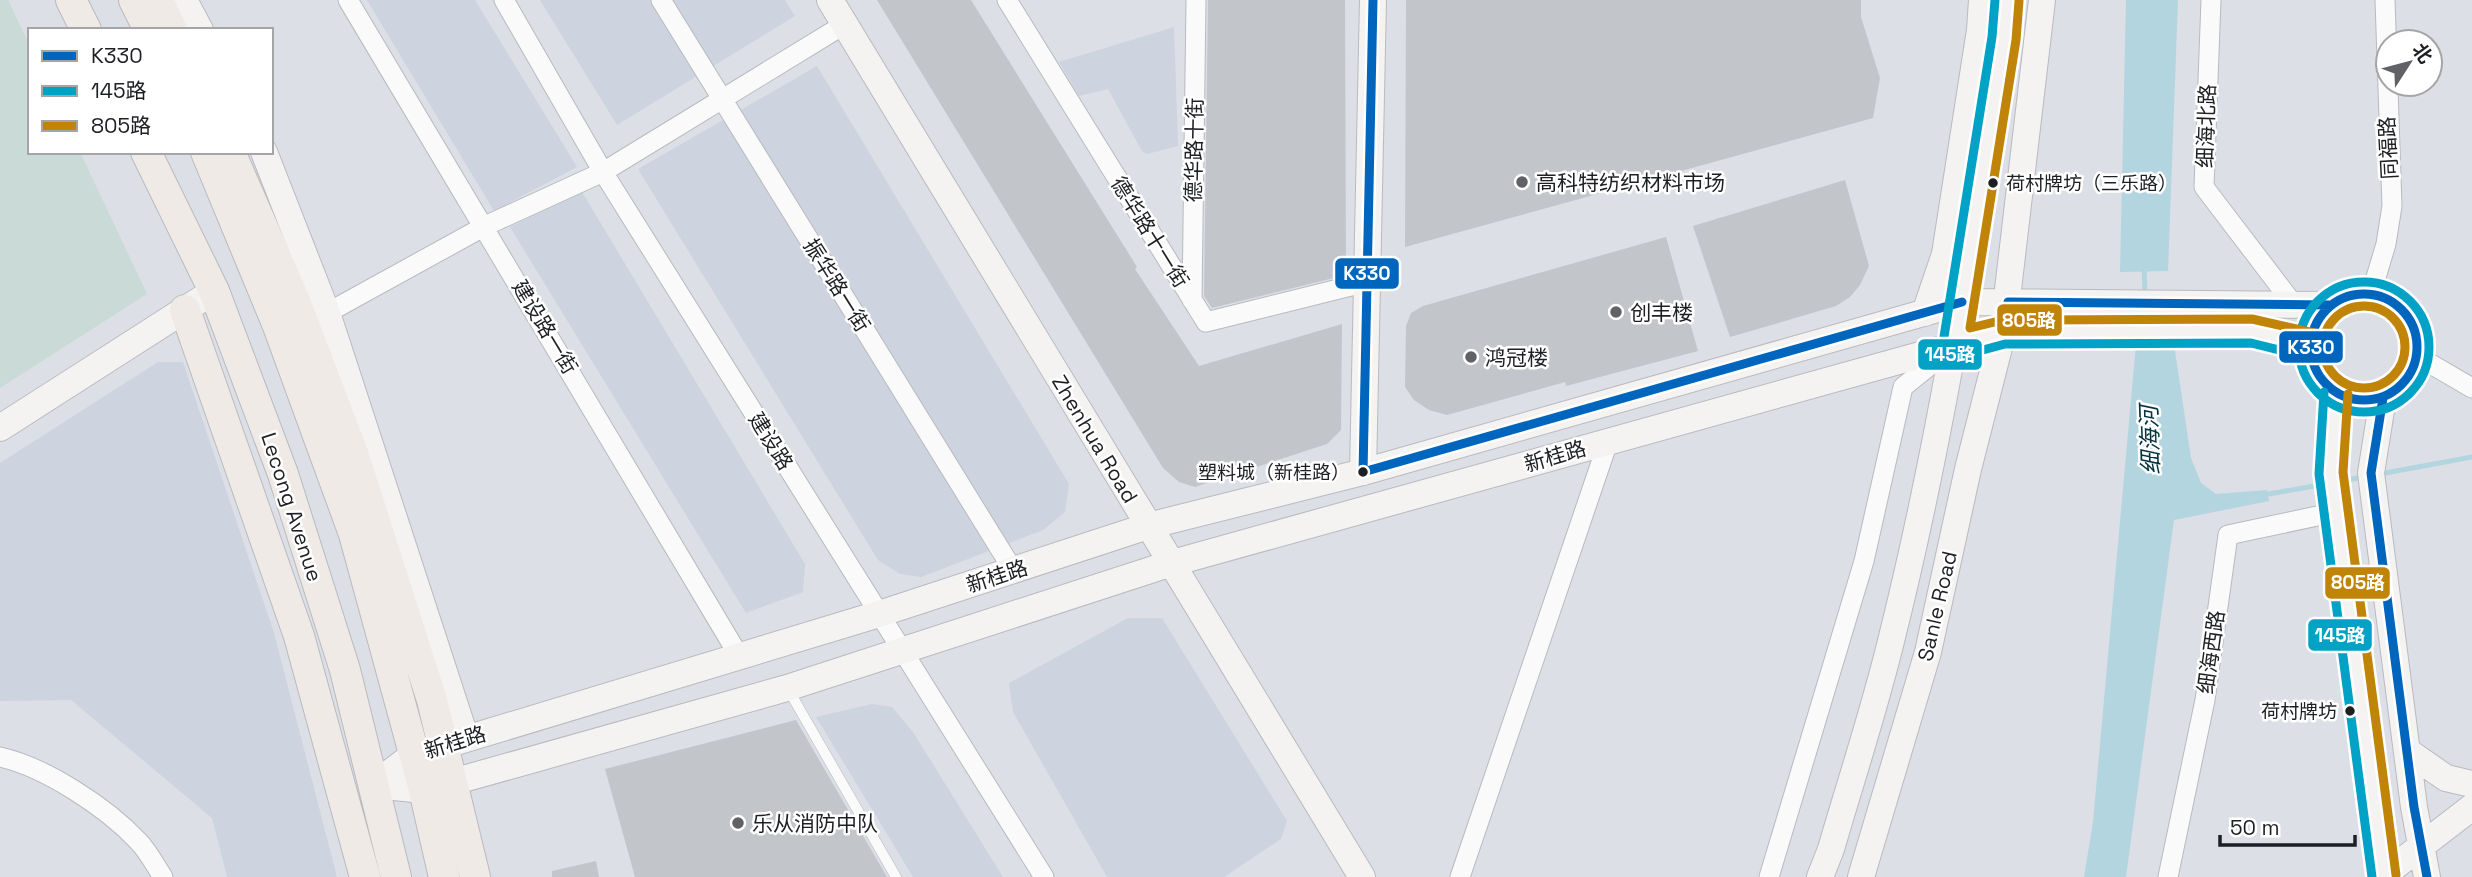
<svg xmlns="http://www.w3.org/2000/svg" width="2472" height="877" viewBox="0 0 2472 877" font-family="'Space Grotesk','Noto Sans SC',sans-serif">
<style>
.built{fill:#cdd3df}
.green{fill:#cadad6}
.water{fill:#b3d5e0}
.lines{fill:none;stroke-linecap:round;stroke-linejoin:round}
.stream{stroke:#b3d5e0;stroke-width:5}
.building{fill:#c2c5ca}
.lane-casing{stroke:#b8babf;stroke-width:11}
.street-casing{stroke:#b8babf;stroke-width:21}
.secondary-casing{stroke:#b8babf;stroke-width:28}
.primary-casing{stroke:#b8babe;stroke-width:32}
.lane{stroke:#fafafb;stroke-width:10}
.street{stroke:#fafafb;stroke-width:19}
.secondary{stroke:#f5f3f1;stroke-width:26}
.primary{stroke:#f0eae6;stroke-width:30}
.bus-1-casing{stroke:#fff;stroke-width:14}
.bus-2-casing{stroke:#fff;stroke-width:14}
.bus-3-casing{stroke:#fff;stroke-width:14}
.bus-1{stroke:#0065bd;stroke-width:9}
.bus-2{stroke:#01a2c5;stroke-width:9}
.bus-3{stroke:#c08409;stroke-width:9}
.poi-dot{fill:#606267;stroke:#fff;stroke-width:2.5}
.bus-dot{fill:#1d1f23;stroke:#fff;stroke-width:2.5}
.labels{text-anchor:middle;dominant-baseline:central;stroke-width:5;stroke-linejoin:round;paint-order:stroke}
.bus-label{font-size:19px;fill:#1d1f23;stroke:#fff;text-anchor:end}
.street-label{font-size:21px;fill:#1d1f23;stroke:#fff}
.poi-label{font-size:21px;fill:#1d1f23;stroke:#fff;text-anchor:start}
.water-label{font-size:23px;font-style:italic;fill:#05333d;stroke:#fff}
.line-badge{stroke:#fff;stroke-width:2.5}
.badge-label{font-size:19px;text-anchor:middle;font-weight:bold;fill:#fff}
</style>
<rect width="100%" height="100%" fill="#dcdfe6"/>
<path class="built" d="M367 0H475L577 167 494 211Z
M540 0H785L795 16 617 125Z
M1174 27 1178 146 1147 154 1142 151 1108 89 1079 96 1059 62Z
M817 66 1069 484 1065 512 1043 530 921 577 900 574 878 560 638 169Z
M582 192 805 564 803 592 746 613 510 227Z
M158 362H183L274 633 337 877H227L212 818 71 700 0 701V463Z
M1128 618H1162L1287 821 1281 839 1224 877H1107L1013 712 1009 683Z
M872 704 892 707 913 732 1003 877H913L816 717Z"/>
<path class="green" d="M0 0H8L30 46V152H80L147 294 0 388Z"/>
<path class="water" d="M2126 0H2178L2168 271 2120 272Z
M2136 344H2174L2191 458 2201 483 2216 494 2267 490 2269 501 2174 520 2126 877H2084L2093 822Z"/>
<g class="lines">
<path class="stream" d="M2144 266 2145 294
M2380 474 2472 457
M2339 481 2364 477
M2263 495 2326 484"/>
</g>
<path class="building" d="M877 0H971L1137 267 1135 269 1199 366 1342 324 1341 430 1327 444 1195 487 1179 482 1163 468Z
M1208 0H1345L1346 275 1212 308 1204 296Z
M1406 0H1861V17L1880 78 1873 118 1405 247Z
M1845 180 1869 266 1860 285 1850 297 1836 306 1730 337 1693 226Z
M1666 237 1698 351 1566 386 1565 382 1447 415 1429 410 1414 400 1405 387 1406 326 1411 313 1423 306Z
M796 720 887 877H635L605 769Z
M596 861 599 877H552V871Z"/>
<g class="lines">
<g class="lane-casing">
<path id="lane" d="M788 689 896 877"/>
</g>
<g class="street-casing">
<path id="street" d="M348 0 739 656
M504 0 603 172 1044 877
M661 0 1013 570
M1007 0 1206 322 1367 282
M2211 0 2204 187 2294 305
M2371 294 2386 244 2392 206 2385 0
M1192 300 1196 0
M327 313 485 226 603 172 845 24
M2417 356 2472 388
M0 757C45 767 106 807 138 841 148 851 155 865 163 877
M1460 877 1608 442
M1769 877 1864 561 1903 387 1949 350
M2168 877 2205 700 2228 535 2336 512"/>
</g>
<g class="secondary-casing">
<path id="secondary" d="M184 0 200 30
M830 0 1362 877
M264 152 327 313 466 739
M2311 347a53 53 0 1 1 106 0a53 53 0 1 1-106 0Z
M1925 313 1945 254 1980 30 1982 0
M2336 393 2331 472 2384 877
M2383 398 2371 473 2414 807 2427 877
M0 428 214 291
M1363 472 1373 0
M2407 751 2446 778 2472 784
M374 785 413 755 879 614 1148 526 1363 472 1962 302 2331 305
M374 785 424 790 787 688 1169 564 2003 332 2252 331 2311 345
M1820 877 1831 849C1851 780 1874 711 1891 641 1941 442 1972 240 2004 38L2007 0
M1861 877 1928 652 1968 469 2003 332 2042 0
M2381 877 2472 807"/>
</g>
<g class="primary-casing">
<path id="primary" d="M71 0 86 30
M134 0 149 30
M158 0 172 30
M146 152 214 291 283 474 345 670 396 877
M206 152 278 326 354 534 424 790 444 877
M230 152 295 301 353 453 432 700 475 877
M185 310 299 636 365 877"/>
</g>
<use href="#lane" class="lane"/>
<use href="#street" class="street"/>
<use href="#secondary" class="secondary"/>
<use href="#primary" class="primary"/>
<g class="bus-1-casing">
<path id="bus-1" d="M1373 0 1363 472 1962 302
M2311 347a53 53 0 1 1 106 0a53 53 0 1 1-106 0Z
M2008 302 2331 305
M2383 398 2371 473 2414 807 2427 877"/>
</g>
<g class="bus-2-casing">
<path id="bus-2" d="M1995 0 1992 37 1943 343 1946 353 1957 357 2005 344 2251 343 2308 357
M2299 347a65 65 0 1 1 130 0a65 65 0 1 1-130 0Z
M2324 392 2319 474 2372 877"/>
</g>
<g class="bus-3-casing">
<path id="bus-3" d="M2019 1 2016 40 1970 328 2003 320 2252 319 2314 333
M2323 347a41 41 0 1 1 82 0a41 41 0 1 1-82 0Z
M2348 394 2343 472 2396 875"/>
</g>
<use href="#bus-1" class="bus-1"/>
<use href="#bus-2" class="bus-2"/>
<use href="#bus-3" class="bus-3"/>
</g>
<g class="poi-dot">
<circle cx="1522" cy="182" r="7"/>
<circle cx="1616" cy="312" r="7"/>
<circle cx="1471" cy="357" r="7"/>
<circle cx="738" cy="823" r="7"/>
</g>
<g class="bus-dot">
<circle cx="1993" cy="183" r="6"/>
<circle cx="1363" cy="472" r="6"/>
<circle cx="2350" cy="711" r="6"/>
</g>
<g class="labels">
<g class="bus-label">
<text x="2006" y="183" text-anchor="start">荷村牌坊（三乐路）</text>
<text x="1350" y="472">塑料城（新桂路）</text>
<text x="2337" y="711">荷村牌坊</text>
</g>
<g class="street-label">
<text transform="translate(2206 126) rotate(-88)">细海北路</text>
<text transform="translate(2388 148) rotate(-93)">同福路</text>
<text transform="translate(1194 150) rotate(-89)">德华路十街</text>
<text transform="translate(1150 232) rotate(58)">德华路十一街</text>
<text transform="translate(837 285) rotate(58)">振华路一街</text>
<text transform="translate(545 327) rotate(59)">建设路一街</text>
<text transform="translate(1095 439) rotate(59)">Zhenhua Road</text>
<text transform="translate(771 441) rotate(58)">建设路</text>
<text transform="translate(1555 456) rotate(-16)">新桂路</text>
<text transform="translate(292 507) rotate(72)">Lecong Avenue</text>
<text transform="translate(997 576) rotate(-18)">新桂路</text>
<text transform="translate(1937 606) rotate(-77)">Sanle Road</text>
<text transform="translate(2211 652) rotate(-82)">细海西路</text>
<text transform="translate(455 742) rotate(-17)">新桂路</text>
</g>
<g class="poi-label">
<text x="1536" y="182">高科特纺织材料市场</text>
<text x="1630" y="312">创丰楼</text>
<text x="1485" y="357">鸿冠楼</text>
<text x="752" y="823">乐从消防中队</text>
</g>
<g class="water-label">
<text transform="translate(2150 440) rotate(-92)">细海河</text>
</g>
</g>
<g class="line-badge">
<rect x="1334" y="257" width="66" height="33" rx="7" fill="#0065bd"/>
<rect x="1996" y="303" width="67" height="34" rx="7" fill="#c08409"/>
<rect x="2278" y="330" width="66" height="34" rx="7" fill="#0065bd"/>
<rect x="1917" y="338" width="66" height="33" rx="7" fill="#01a2c5"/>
<rect x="2324" y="566" width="67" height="34" rx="7" fill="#c08409"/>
<rect x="2307" y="618" width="66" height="34" rx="7" fill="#01a2c5"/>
</g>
<g class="badge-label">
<text x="1367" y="280">K330</text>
<text x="2029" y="327">805路</text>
<text x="2311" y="354">K330</text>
<text x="1950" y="361">145路</text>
<text x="2358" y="589">805路</text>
<text x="2340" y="642">145路</text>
</g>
<rect x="28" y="28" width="245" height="126" fill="#ffffff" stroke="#a5a5a7" stroke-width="2"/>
<rect x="42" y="51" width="35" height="10" fill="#0065bd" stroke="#a5a5a7" stroke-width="2"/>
<text x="91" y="63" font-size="21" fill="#1d1f23">K330</text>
<rect x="42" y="86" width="35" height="10" fill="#01a2c5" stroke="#a5a5a7" stroke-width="2"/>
<text x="91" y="98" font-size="21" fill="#1d1f23">145路</text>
<rect x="42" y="121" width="35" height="10" fill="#c08409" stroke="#a5a5a7" stroke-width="2"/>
<text x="91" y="133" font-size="21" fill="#1d1f23">805路</text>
<g transform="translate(2409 63) rotate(54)"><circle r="33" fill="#ffffff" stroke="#a5a5a7" stroke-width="2"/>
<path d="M0-5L12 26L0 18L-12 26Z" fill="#606267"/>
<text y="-10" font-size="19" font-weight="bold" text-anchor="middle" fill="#1d1f23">北</text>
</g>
<path d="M2220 835v10h135v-10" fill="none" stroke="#1d1f23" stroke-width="3.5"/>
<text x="2230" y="835" font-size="21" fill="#1d1f23" stroke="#ffffff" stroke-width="5" paint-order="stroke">50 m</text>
</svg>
